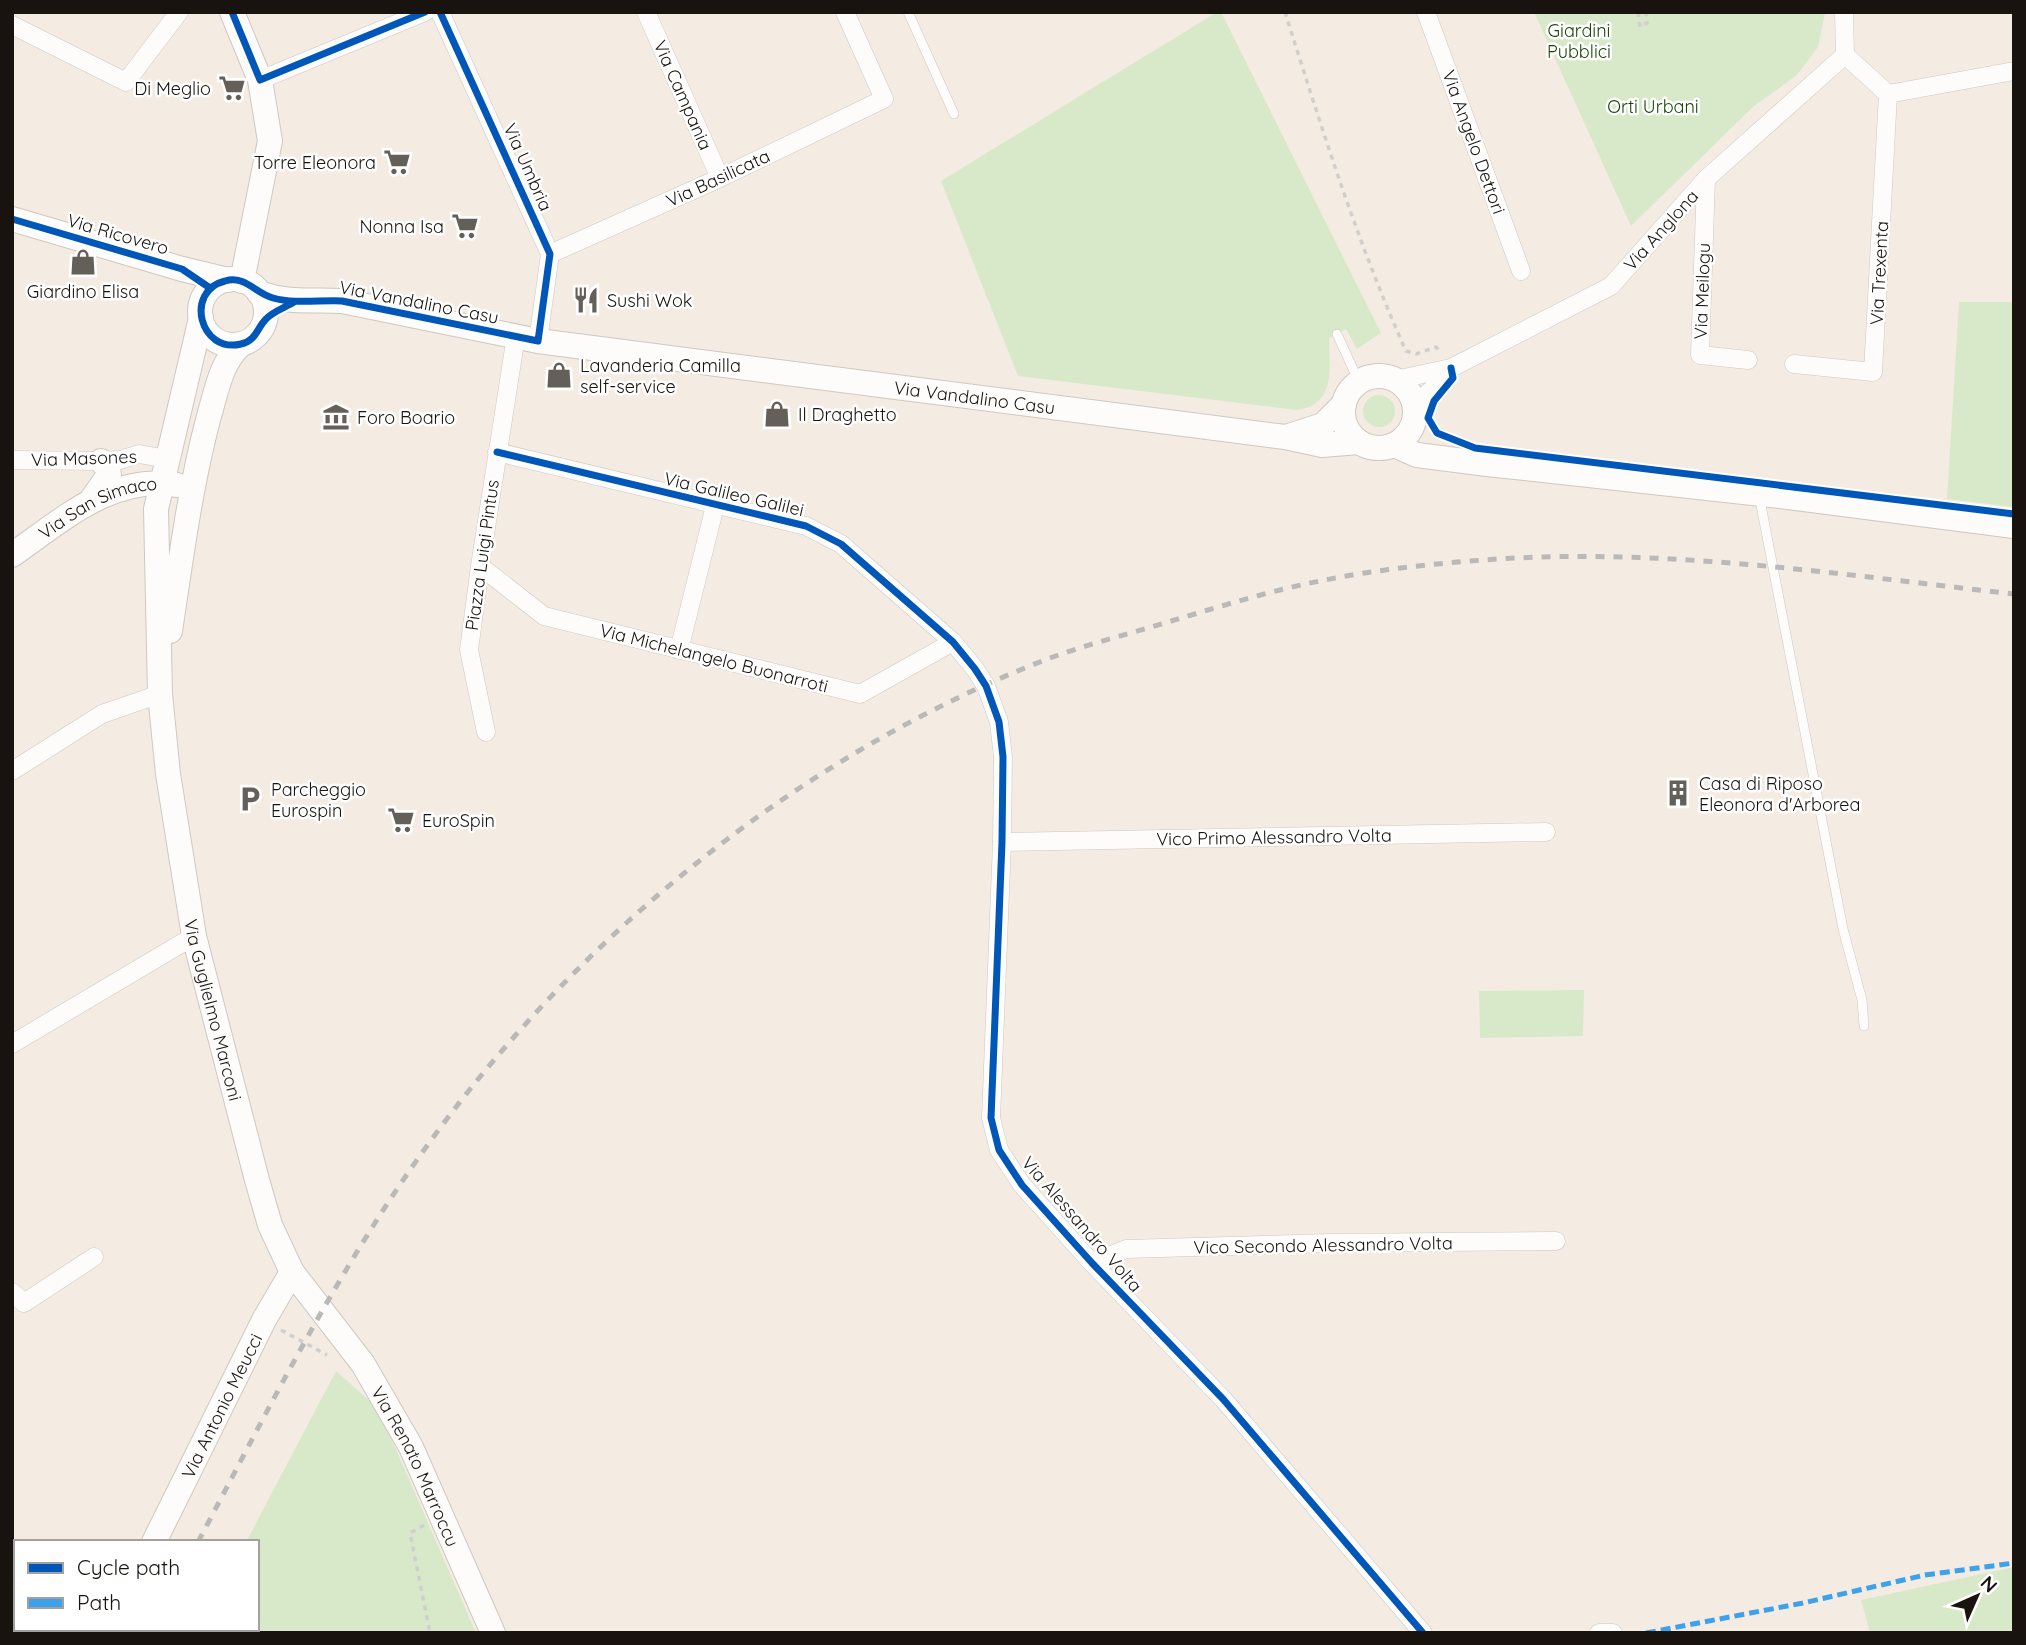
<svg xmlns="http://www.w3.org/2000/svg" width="2026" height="1645" viewBox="0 0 2026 1645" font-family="Quicksand,sans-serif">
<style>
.green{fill:#d8e9ca}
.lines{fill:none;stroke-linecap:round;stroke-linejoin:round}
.lane-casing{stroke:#cec8c1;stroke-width:10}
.street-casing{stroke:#cec8c1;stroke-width:19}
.secondary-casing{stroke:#cec8c1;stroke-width:26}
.path{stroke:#d1cfcd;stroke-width:3.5;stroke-dasharray:5 5;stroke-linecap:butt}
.lane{stroke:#fdfcfb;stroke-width:9}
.street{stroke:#fdfcfb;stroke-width:18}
.secondary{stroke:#fdfcfb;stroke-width:24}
.rail{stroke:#bbb9b7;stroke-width:5;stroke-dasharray:9 9;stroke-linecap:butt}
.quiet{stroke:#3da2e9;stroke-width:5;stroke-dasharray:10 5;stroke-linecap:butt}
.cycleway-casing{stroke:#fff;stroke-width:11}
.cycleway{stroke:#0057b8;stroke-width:7}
.labels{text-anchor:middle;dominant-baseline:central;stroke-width:5;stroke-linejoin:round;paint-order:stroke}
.park-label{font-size:18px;fill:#1b4507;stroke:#fff}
.poi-label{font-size:18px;fill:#18130e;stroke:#fff;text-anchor:start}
.street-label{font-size:18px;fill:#18130e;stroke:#fff}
</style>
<rect width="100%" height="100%" fill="#f4ece3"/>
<path class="green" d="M1217 12H1221L1381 333 1357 349 1346 329 1329 338C1329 369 1337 405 1296 410L1018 376 941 181Z
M1534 12H1821L1825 13 1818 47 1797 75 1753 107 1631 226Z
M1959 302H2014V507L1947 499Z
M1363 411a16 16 0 1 1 32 0a16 16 0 1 1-32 0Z
M1584 990 1583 1036 1480 1038 1479 991Z
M336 1371 378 1408 476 1633H210L211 1629H257V1542H246Z
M2014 1567V1633H1870L1861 1600Z"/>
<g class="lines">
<g class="lane-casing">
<path id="lane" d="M908 12 954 114
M1337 334 1359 382
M1759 495 1843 929 1862 1000 1864 1026
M205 1633 207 1629"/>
</g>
<g class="street-casing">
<path id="street" d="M440 12 550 254 538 341
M646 12 720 178
M1426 12 1521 271
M1844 12 1845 55
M12 25 126 82 179 12
M1845 55 1888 94 2014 71
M260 80 425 12
M1706 179 1700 355 1748 360
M550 254 720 178 884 99 845 12
M1794 364 1873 372 1888 94
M1395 380 1451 368 1611 286 1706 179 1845 55
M1415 404 1440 383 1451 368
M497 452 806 526 841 544 953 642 975 669 986 686 999 722 1003 757 1002 842 991 1118 999 1150 1022 1185 1092 1263 1223 1399 1423 1633
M12 460 101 461 120 460 139 454 156 457
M480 566 544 616 860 694 953 642
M679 650 715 506
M486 732 469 650 480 566 516 336
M12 771 102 714 160 694
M1002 842 1546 832
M12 1044 194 936
M1092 1263 1126 1249 1330 1243 1556 1241
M12 1292 24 1303 94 1257
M1599 1633H1613"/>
</g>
<g class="secondary-casing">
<g id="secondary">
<path d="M232 12 260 80 270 141 242 281"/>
<path d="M12 219 182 269 228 280"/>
<circle cx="233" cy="312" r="33"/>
<path id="s1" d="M259 293C291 304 311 299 342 301L538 341 1285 437 1322 445 1359 442"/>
<path id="s2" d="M201 318 156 509 160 694 168 774 194 936 257 1180 270 1225 292 1272 363 1364 411 1447 493 1633"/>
<circle cx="1379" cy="412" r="36"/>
<path d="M1289 436 1323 425 1344 404"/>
<path d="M1394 445 1417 455 1487 464 1780 496 2014 526"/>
<path d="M92 499 109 475 108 468 101 461"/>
<path id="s3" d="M12 555C61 521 113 473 177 485"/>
<path d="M170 631C181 559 190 487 209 416 217 390 220 364 241 344"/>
<path id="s4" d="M154 1542 264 1320 292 1272"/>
<path d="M12 1592 16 1596"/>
<path d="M42 1629 44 1633"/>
<path d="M108 1633 110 1629"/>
</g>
</g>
<path class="path" d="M1285 12C1321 126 1357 242 1406 351L1416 354 1436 347 1441 352
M1638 12 1640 27 1647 23 1646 12
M281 1330 327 1355
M424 1525 410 1533 430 1633"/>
<use href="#lane" class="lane"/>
<use href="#street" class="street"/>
<use href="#secondary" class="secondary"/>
<path class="rail" d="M198 1542C277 1393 352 1241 456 1107 607 912 818 747 1050 658 1088 644 1129 634 1168 622 1218 607 1269 591 1320 581 1378 569 1439 563 1498 559 1671 548 1843 575 2014 594
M149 1633 151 1629"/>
<path class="quiet" d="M1646 1633 1803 1603 1925 1575 2014 1563"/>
<g class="cycleway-casing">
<path id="cycleway" d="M232 12 260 80 425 12
M12 219 182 269 210 288
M294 302C286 307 272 312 266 319 257 328 256 341 241 344 200 354 184 291 225 281 245 275 255 293 273 298 295 304 319 300 342 301L538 341 550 254 440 12
M1451 368 1453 378 1434 401 1428 418 1437 433 1475 448 2014 514
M497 452 806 526 841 544 953 642 975 669 986 686 999 722 1003 757 1002 842 991 1118 999 1150 1022 1185 1092 1263 1223 1399 1423 1633"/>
</g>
<use href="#cycleway" class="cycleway"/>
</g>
<defs>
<g id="supermarket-bare" transform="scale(2.1)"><path d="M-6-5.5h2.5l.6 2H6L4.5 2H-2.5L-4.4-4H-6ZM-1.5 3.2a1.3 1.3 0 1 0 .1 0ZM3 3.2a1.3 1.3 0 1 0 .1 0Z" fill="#655f59" stroke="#fff" stroke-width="2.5" paint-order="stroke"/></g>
<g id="shop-bare" transform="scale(2.1)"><path d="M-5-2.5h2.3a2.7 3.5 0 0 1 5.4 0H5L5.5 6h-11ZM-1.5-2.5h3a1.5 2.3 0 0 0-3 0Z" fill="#655f59" stroke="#fff" stroke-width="2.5" paint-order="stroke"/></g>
<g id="restaurant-bare" transform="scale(2.1)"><path d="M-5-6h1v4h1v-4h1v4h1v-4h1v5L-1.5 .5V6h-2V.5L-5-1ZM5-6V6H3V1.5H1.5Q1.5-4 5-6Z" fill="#655f59" stroke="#fff" stroke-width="2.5" paint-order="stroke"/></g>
<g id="museum-bare" transform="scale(2.1)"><path d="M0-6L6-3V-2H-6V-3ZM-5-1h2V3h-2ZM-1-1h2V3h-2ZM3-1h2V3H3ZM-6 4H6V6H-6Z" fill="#655f59" stroke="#fff" stroke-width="2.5" paint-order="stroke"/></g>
<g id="building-bare" transform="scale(2.1)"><path d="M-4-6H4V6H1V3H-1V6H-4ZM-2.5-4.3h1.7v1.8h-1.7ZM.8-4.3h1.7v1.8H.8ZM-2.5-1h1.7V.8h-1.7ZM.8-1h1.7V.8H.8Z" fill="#655f59" stroke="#fff" stroke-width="2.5" paint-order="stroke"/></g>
<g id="parking-bare" transform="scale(2.1)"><path d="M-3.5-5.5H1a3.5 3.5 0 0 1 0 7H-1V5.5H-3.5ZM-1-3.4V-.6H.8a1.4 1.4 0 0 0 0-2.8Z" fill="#655f59" stroke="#fff" stroke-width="2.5" paint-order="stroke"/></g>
</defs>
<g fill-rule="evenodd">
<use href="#supermarket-bare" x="232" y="88"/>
<use href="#supermarket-bare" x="397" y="162"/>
<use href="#supermarket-bare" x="465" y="226"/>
<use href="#shop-bare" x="83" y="262"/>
<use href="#restaurant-bare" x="586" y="300"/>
<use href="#shop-bare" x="559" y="375"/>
<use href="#shop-bare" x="777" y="414"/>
<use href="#museum-bare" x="336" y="417"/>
<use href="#building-bare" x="1678" y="793"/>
<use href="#parking-bare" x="250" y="799"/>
<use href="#supermarket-bare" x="401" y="820"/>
</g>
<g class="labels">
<g class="park-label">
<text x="1579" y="30">Giardini<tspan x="1579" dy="21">Pubblici</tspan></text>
<text x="1653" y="106">Orti Urbani</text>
</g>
<g class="poi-label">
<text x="211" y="88" text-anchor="end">Di Meglio</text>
<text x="376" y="162" text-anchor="end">Torre Eleonora</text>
<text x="444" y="226" text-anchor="end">Nonna Isa</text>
<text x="83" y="291" text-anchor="middle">Giardino Elisa</text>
<text x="607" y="300">Sushi Wok</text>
<text x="580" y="365">Lavanderia Camilla<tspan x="580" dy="21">self-service</tspan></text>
<text x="798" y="414">Il Draghetto</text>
<text x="357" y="417">Foro Boario</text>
<text x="1699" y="783">Casa di Riposo<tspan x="1699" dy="21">Eleonora d'Arborea</tspan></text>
<text x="271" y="789">Parcheggio<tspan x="271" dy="21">Eurospin</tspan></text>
<text x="422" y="820">EuroSpin</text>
</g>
<g class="street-label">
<text transform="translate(683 95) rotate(66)">Via Campania</text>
<text transform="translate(1474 142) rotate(70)">Via Angelo Dettori</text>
<text transform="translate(528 167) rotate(66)">Via Umbria</text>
<text transform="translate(718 178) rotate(-25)">Via Basilicata</text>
<text transform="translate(1661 230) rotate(-48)">Via Anglona</text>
<text transform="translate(118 234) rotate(16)">Via Ricovero</text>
<text transform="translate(1879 273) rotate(-87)">Via Trexenta</text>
<text transform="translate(1702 291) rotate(-88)">Via Meilogu</text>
<text transform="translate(419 302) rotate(11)">Via Vandalino Casu</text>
<text stroke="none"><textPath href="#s1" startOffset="724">Via Vandalino Casu</textPath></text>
<text transform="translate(84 458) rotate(-2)">Via Masones</text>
<text transform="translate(734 494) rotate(13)">Via Galileo Galilei</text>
<text stroke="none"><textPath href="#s3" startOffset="100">Via San Simaco</textPath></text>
<text transform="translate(482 555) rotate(-82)">Piazza Luigi Pintus</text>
<text transform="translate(714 658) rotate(14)">Via Michelangelo Buonarroti</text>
<text transform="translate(1274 837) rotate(-1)">Vico Primo Alessandro Volta</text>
<text stroke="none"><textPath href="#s2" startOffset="702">Via Guglielmo Marconi</textPath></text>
<text transform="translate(1082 1224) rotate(49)">Via Alessandro Volta</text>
<text transform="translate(1323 1245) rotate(-1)">Vico Secondo Alessandro Volta</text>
<text stroke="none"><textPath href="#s4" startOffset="152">Via Antonio Meucci</textPath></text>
<text stroke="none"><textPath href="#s2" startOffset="1208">Via Renato Marroccu</textPath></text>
</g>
</g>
<rect width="2026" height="1645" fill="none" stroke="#18130e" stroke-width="28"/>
<rect x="14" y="1540" width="245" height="91" fill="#ffffff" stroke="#a3a19f" stroke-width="2"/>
<rect x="28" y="1563" width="35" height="10" fill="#0057b8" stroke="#a3a19f" stroke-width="2"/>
<text x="77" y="1575" font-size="21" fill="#18130e">Cycle path</text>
<rect x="28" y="1598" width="35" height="10" fill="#3da2e9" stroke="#a3a19f" stroke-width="2"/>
<text x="77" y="1610" font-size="21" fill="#18130e">Path</text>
<g transform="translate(1977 1596) rotate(45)" stroke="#ffffff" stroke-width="5" paint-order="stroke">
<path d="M0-5L12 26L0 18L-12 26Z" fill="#18130e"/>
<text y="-10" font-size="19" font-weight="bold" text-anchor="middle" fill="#18130e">N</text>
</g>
</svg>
